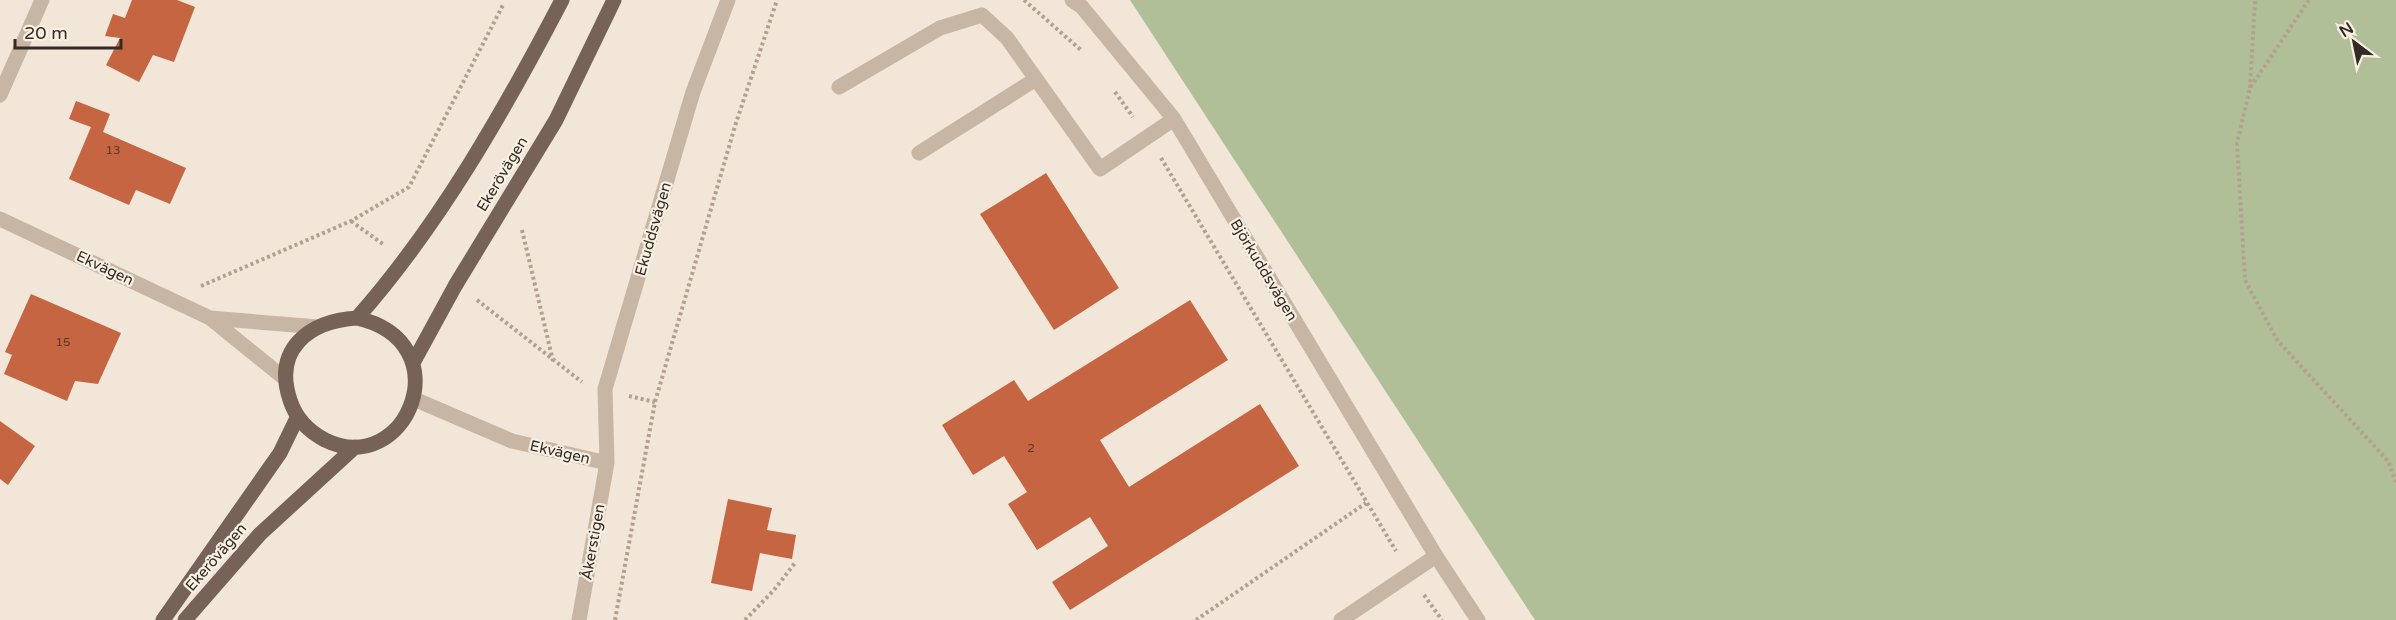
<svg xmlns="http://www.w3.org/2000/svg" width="2396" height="620" viewBox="0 0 2396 620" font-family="'Varela Round',sans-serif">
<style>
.green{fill:#b1bf98}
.building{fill:#c56542}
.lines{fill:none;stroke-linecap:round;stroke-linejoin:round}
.path{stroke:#b4a08f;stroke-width:4;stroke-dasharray:3 3;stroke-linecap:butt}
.minor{stroke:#c8b6a4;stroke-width:15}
.major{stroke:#766257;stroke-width:15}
.labels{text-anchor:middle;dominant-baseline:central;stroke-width:4.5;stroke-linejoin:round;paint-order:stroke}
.number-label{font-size:12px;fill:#583a2d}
.street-label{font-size:15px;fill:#342b26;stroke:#f9f0e4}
</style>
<rect width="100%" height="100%" fill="#f1e6d8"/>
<path class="green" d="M1130 0H2396V620H1535Z"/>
<path class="building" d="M132 0H177L195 7 174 62 153 55 139 82 106 65 120 38 105 36 113 14 125 18Z
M76 101 110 114 103 132 186 168 170 204 136 190 129 205 69 179 91 127 69 119Z
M1046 173 1119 288 1054 330 980 214Z
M31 294 121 333 98 384 75 381 67 401 4 374 12 355 5 352Z
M1190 300 1228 360 1100 440 1129 487 1260 404 1299 466 1070 610 1052 582 1108 546 1090 517 1037 550 1008 504 1027 492 1004 456 973 475 942 425 1014 380 1028 401Z
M0 421 35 446 8 485 0 479Z
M728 499 772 508 767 530 796 535 792 559 760 553 752 591 711 583Z"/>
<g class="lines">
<path class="path" d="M1024 0 1082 51
M2309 0 2250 88 2237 143 2245 280 2277 340 2388 461 2396 482
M2250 88 2255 0
M1115 92 1133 117
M1161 158 1396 551
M351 221 383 244
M522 230 553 361
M201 286 351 221 409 187 504 3
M477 300 582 382
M629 396 655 402
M1424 595 1442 620
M615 620 655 402 735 126 777 0
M745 620 774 590 795 563
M1196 620 1366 503"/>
<path class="minor" d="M1072 0 1082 7 1174 119 1436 556 1478 620
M839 87 940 28 982 15 1007 38 1100 169 1174 119
M0 95 42 0
M919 153 1036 79
M0 219 210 318 284 378
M210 318 318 327
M414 399 512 441 607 463
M579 620 607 463 605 389 693 92 728 0
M1341 620 1436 556"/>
<path class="major" d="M357 318C463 342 407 480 325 440 308 431 296 419 290 400 273 349 309 321 357 318Z
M357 318C440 224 504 111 562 0
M413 363 455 286 556 120 614 0
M163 620 280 453 297 418
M185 620 260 534 355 447"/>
</g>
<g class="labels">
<g class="number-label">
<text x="113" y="150">13</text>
<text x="63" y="342">15</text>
<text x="1031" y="448">2</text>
</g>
<g class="street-label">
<text transform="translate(502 174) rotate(-59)">Ekerövägen</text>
<text transform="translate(653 229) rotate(-74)">Ekuddsvägen</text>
<text transform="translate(105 268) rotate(25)">Ekvägen</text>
<text transform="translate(1264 270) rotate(59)">Björkuddsvägen</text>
<text transform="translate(560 452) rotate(13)">Ekvägen</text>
<text transform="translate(593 542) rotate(-80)">Åkerstigen</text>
<text transform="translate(216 557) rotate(-49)">Ekerövägen</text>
</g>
</g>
<g transform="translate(2354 42) rotate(328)" stroke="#f9f0e4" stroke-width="4.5" paint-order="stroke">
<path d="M0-4.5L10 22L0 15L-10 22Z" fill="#342b26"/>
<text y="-9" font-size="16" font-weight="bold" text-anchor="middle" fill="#342b26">N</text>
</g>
<path d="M15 39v9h106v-9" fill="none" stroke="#342b26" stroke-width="3"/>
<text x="24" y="39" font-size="18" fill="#342b26" stroke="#f9f0e4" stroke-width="4.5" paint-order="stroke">20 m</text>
</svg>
